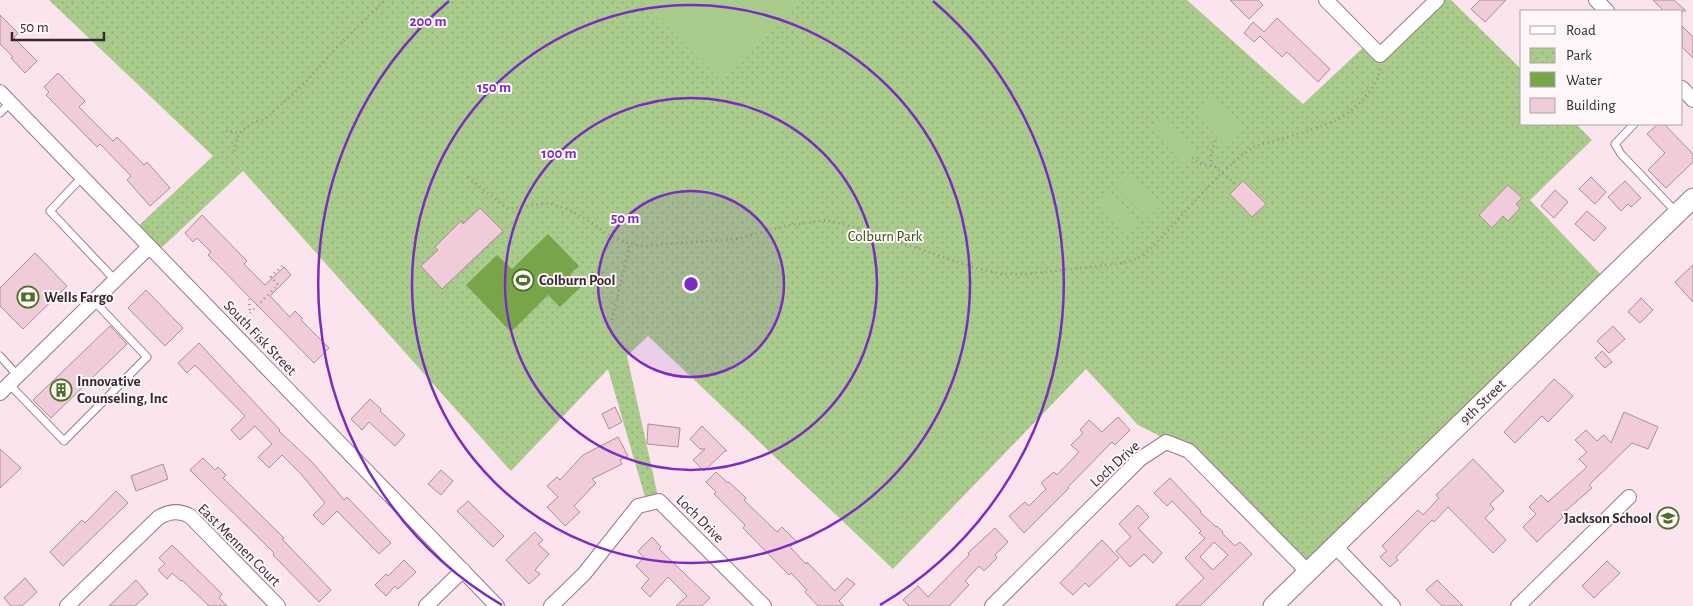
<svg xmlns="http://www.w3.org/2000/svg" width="1693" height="606" viewBox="0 0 1693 606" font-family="'Alegreya Sans',sans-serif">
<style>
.park{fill:url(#park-dots)}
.pitch{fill:#a9cb8b}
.water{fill:#79a54a}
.building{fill:#f0cbda;stroke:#af8c9a;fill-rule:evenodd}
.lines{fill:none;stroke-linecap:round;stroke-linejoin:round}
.lane-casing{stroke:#9a7886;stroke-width:9}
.street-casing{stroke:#9a7886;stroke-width:16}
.secondary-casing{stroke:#9a7886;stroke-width:21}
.path{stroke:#9d8b92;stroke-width:2.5;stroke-dasharray:1 4;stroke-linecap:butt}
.lane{stroke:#fff;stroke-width:7}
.street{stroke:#fff;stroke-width:14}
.secondary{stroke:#fff;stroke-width:19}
.ring{fill:none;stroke:#7b2cbf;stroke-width:2.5}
.labels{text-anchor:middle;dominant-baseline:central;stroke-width:4;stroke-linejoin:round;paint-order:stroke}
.park-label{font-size:15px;fill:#345110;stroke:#fef6f9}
.poi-label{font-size:15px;font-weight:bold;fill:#37292f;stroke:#fef6f9;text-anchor:start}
.street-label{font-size:15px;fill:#37292f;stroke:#fef6f9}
.centre{fill:#7b2cbf;stroke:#fef6f9;stroke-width:2.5}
.ring-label{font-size:15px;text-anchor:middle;font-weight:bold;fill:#7b2cbf;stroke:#fef6f9;stroke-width:4;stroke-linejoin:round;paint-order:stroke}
</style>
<defs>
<pattern id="park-dots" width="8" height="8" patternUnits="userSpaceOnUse" patternTransform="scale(1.25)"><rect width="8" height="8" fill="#a9cb8b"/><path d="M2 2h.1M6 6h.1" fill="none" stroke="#92ae78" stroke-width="1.8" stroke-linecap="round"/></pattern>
</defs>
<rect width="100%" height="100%" fill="#fbe4ed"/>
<path class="park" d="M49 0H1187L1303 104 1368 43 1380 55 1437 0H1451L1522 70V124H1576L1592 140 1530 200 1607 281 1308 572 1189 451 1166 442 1158 435 1138 425 1086 369 893 569 648 336 627 356 659 501 647 504 608 369 511 471 243 171 156 253 134 230 213 156Z"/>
<path class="pitch" d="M640 0H804L722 82Z
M1210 97 1243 131 1226 147 1194 113Z
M1166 117 1198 152 1184 165 1152 130Z
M1131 173 1162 204 1147 218 1117 187Z
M1111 192 1141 224 1127 237 1097 206Z"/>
<path class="water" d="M548 234 579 266 570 274 582 286 560 307 548 295 511 332 466 285 497 255 512 269Z"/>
<path class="building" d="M1230 0H1258L1263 5 1249 19Z
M1480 0H1506L1485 22 1471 9Z
M1653 0H1674L1686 11H1664Z
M0 15 18 33 14 38 37 61 25 73 11 58 13 57 0 44Z
M1277 18 1330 69 1318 82 1287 52 1282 57 1260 36 1254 42 1244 33 1253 22 1264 32Z
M1682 26 1693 37V58L1682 47Z
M58 73 85 101 79 107 113 141 117 137 144 165 147 162 170 188 150 206 127 180 131 176 100 144 97 147 46 95 49 92 44 87Z
M1658 124H1664L1693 154V162L1666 188 1648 170 1665 153 1647 134Z
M1591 177 1606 192 1595 204 1579 189Z
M1243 181 1266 204 1252 217 1230 194Z
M1625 181 1641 198 1631 207 1628 204 1621 211 1608 197Z
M1508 185 1522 198 1516 204 1520 208 1508 221 1503 216 1492 228 1479 215Z
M1555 190 1568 202 1554 218 1541 206Z
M480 208 503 231 442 289 421 266 438 250 435 247 461 221 463 224Z
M1587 211 1606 228 1594 241 1575 224Z
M202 215 247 261 244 264 265 285 284 267 291 275 270 296 290 317 295 311 302 318 301 320 329 348 314 363 208 255 211 252 197 238 193 242 185 233Z
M35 253 67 286 23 329 0 306V288Z
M1693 265V302L1675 282Z
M146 290 183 328 165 346 128 308Z
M1641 298 1653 310 1640 323 1628 312Z
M110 326 127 344 51 418 33 400Z
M1613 326 1625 339 1609 353 1597 341Z
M199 343 280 430 279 431 313 463 344 500 347 497 391 543 379 554 337 511 323 525 313 515 325 503 301 474 282 455 269 468 258 457 272 444 255 426 240 440 231 430 245 416 195 365 187 373 178 363Z
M1602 351 1612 362 1605 368 1595 358Z
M1554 379 1573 396 1548 422 1542 416 1515 443 1504 432Z
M370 399 381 409 380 411 405 435 395 446 369 422 362 430 351 419Z
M615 407 622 422 609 429 602 414Z
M1624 412 1658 427 1648 449 1632 443 1589 485 1592 488 1561 515 1563 517 1537 542 1523 527 1536 514 1529 507 1541 495 1548 502 1587 467 1579 459 1587 452 1575 440 1586 430 1597 441 1604 435 1611 443Z
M1118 417 1130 430 1115 445 1112 442 1068 487 1069 488 1024 533 1009 516 1025 502 1029 506 1046 489 1041 483 1054 472 1057 475 1079 452 1071 445 1083 433 1080 430 1089 420 1102 432Z
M648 424 680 428 678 447 647 444Z
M702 426 727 451H725L704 471 693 460 705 449H700L690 439Z
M618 437 628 456 620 460 622 464 592 479 596 483 574 506 580 512 565 526 547 507 558 497 547 486 557 477 560 480 583 455Z
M0 449 21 468 0 488Z
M203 458 215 470 218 467 226 475 223 478 284 538 282 539 331 590 319 602 273 555 274 553 190 470Z
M1473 459 1504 491 1490 504 1494 509 1485 518 1506 540 1493 553 1448 507 1434 522 1432 520 1396 557 1398 560 1390 567 1380 557 1387 551 1382 546 1418 510 1423 515 1439 498 1436 495Z
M163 464 168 479 136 491 131 476Z
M441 470 453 481 441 495 428 484Z
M716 472 728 483 729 482 746 498 744 500 777 532 782 527 796 541 790 547 806 564 807 562 835 591 847 578 855 584 839 601 844 606H818L805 592 807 590 791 573 789 575 743 528 745 525 714 494 716 492 706 482Z
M1170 478 1201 511 1200 512 1216 527 1217 526 1223 532 1222 533 1235 546 1240 542 1252 554 1200 606H1175L1204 578 1185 558 1205 538 1199 533 1201 531 1172 501 1167 506 1154 493ZM1214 542 1228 555 1213 570 1200 557Z
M116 491 128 503 63 566 50 552 82 520 85 523Z
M468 501 504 536 493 547 457 511Z
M1138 505 1149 517 1138 528 1162 553 1153 563 1144 554 1130 567 1116 551 1131 537 1119 524Z
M995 528 1008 542 995 555 997 558 984 571 979 566 965 581 969 585 949 606H909L903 600 918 586 928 597 969 555 968 553Z
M535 532 543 540 538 544 549 554 535 570 540 574 529 584 506 560Z
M652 537 661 547 659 549 710 598 702 606H676L687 596 668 577 650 597 641 588 649 579 636 566 644 558 638 551Z
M1102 540 1119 558 1089 587 1085 583 1073 595 1060 583Z
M172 545 222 594 219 598 227 606H209L182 580 181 581 172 573 167 579 158 570 165 564 159 558Z
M404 560 416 572 398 589 395 586 386 596 375 585 386 574 388 576Z
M1607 561 1620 573 1594 598 1582 586Z
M25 578 37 592 22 606H11L4 598Z
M136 580 148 594 135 606H109Z
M1437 580 1463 606H1442L1426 590Z"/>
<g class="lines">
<g class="lane-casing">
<path id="lane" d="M0 113 10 103
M1634 124 1615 144 1621 154 1676 212
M82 177 50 211 115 280
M0 356 18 376
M9 384 64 441 147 357 94 301"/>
</g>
<g class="street-casing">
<path id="street" d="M1326 0 1380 55 1437 0
M1596 0 1607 11
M1682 88 1693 100
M0 92 497 606
M0 393 149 247
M1335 546 1393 606
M67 606 158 518C169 511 179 510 190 516L278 606
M426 606 463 570
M551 606 584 574 638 506 659 501 764 606
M992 606 1140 459 1166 442 1189 451 1308 572
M1518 606 1629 497"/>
</g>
<g class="secondary-casing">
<path id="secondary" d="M1273 606 1693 198"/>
</g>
<path class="path" d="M226 131 239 133
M234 151 239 133 252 123 265 119 304 84 338 46 385 0
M1192 158 1201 164 1215 167 1237 185
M1211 166V152L1217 137
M468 177 508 209C518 208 540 203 549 204 576 208 595 228 617 239 626 243 634 245 643 246L736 239 785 226 826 220 862 229 966 265 1001 274H1027L1124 263 1141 257C1180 223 1210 177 1253 147 1279 139 1309 132 1334 121 1352 113 1380 87 1380 67
M249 299 250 313
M240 320 241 322 278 285 271 277 284 264
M612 320 630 244"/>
<use href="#lane" class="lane"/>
<use href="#street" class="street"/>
<use href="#secondary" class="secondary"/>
</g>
<circle cx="691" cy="284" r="93" fill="#7b2cbf" fill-opacity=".12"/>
<g class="ring">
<circle cx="691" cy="284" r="93"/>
<circle cx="691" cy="284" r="186"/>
<circle cx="691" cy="284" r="279"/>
<path d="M502 605A372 372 0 0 1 449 1M933 1A372 372 0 0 1 880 605"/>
</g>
<defs>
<g id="stadium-ring" transform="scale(1.125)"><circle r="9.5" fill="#fef6f9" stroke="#4d6f26" stroke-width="1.5"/><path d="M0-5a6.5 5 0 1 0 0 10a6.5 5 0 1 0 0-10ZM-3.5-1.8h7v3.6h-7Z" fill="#4d6f26"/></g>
<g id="bank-ring" transform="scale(1.125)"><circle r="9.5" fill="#fef6f9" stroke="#4d6f26" stroke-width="1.5"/><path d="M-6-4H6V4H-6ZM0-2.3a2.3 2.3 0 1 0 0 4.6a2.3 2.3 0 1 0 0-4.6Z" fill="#4d6f26"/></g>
<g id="building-ring" transform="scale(1.125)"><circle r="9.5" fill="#fef6f9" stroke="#4d6f26" stroke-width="1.5"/><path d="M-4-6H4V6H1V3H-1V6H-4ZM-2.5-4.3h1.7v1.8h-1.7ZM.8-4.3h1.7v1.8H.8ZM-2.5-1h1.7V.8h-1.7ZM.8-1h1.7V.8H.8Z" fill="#4d6f26"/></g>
<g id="school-ring" transform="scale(1.125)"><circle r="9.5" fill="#fef6f9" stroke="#4d6f26" stroke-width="1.5"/><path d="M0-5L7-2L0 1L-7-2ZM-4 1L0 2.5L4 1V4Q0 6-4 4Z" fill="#4d6f26"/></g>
</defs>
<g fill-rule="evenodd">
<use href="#stadium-ring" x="523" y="280"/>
<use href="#bank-ring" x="28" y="297"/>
<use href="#building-ring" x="61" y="390"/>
<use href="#school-ring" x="1668" y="518"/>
</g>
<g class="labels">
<g class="park-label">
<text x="885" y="236">Colburn Park</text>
</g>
<g class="poi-label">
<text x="539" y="280">Colburn Pool</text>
<text x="44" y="297">Wells Fargo</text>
<text x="77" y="381">Innovative<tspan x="77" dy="17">Counseling, Inc</tspan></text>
<text x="1652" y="518" text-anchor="end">Jackson School</text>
</g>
<g class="street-label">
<text transform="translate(260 338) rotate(46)">South Fisk Street</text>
<text transform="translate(1483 402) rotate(-44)">9th Street</text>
<text transform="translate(1115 464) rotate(-42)">Loch Drive</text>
<text transform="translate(700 519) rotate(45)">Loch Drive</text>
<text transform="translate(239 545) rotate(45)">East Mennen Court</text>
</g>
</g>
<circle cx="691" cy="284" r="8" class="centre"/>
<g class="ring-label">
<text x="428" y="26">200 m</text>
<text x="494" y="92">150 m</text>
<text x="559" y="158">100 m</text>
<text x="625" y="223">50 m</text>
</g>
<rect x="1520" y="10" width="162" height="115" fill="#fef6f9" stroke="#aea4a8"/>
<rect x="1530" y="26" width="25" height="8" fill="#ffffff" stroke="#aea4a8"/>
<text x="1566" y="35" font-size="15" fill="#37292f">Road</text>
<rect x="1530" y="48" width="25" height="15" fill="url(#park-dots)" stroke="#aea4a8"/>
<text x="1566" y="60" font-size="15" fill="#37292f">Park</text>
<rect x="1530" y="72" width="25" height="15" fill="#79a54a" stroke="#aea4a8"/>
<text x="1566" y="85" font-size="15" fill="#37292f">Water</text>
<rect x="1530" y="98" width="25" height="15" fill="#f0cbda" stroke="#aea4a8"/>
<text x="1566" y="110" font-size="15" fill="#37292f">Building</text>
<path d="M12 32v8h92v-8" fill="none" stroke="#37292f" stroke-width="2.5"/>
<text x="20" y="32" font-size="15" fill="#37292f" stroke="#fef6f9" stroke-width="4" paint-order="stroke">50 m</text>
</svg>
